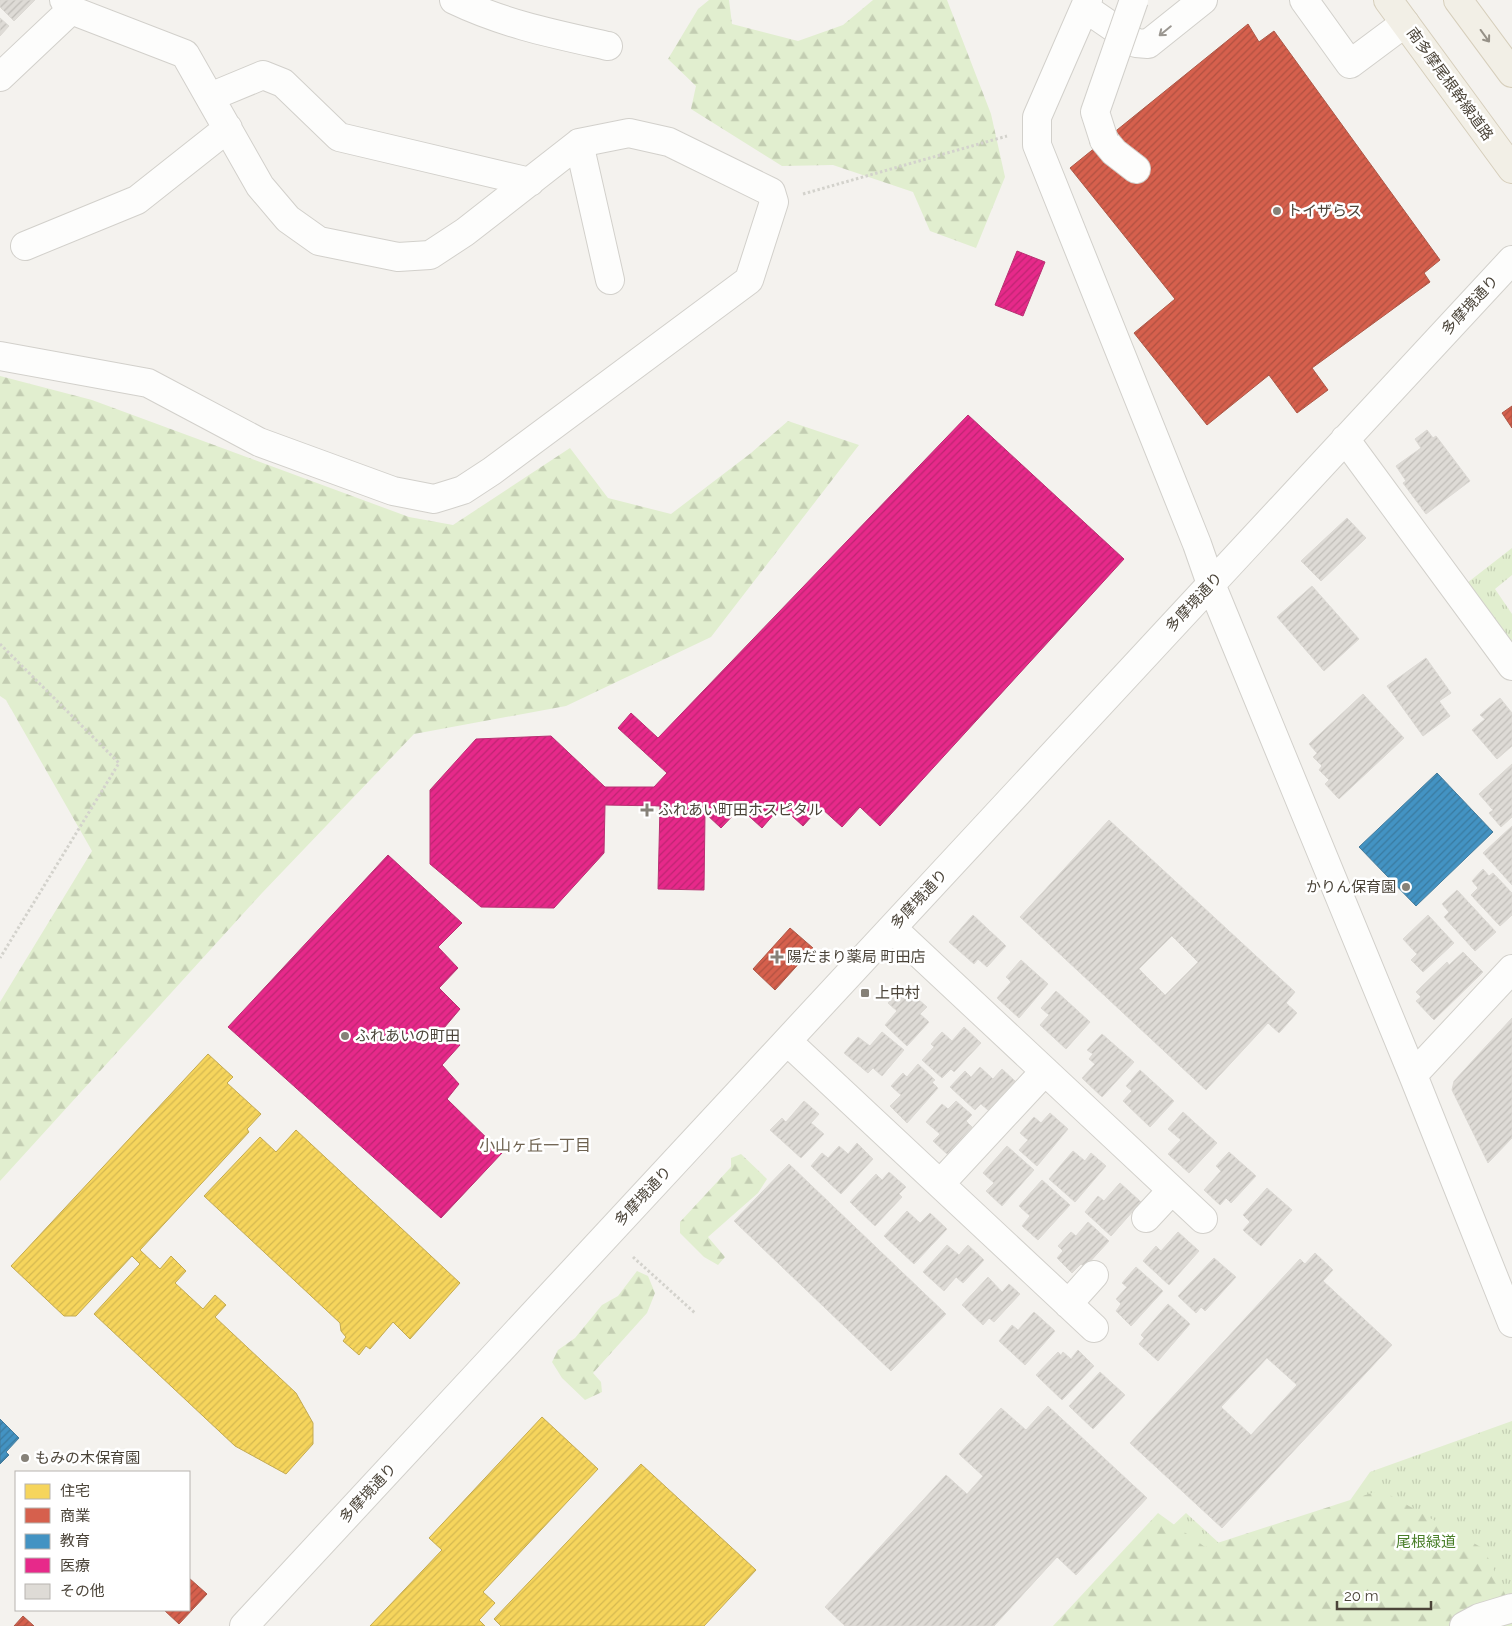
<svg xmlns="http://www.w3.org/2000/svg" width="1512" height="1626" viewBox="0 0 1512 1626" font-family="Raleway,'Noto Sans JP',sans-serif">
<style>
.grass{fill:url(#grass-tufts)}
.forest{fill:url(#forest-firs)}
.homes{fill:url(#homes-hatch);stroke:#c3aa52}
.shops{fill:url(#shops-hatch);stroke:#ac5847}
.schools{fill:url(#schools-hatch);stroke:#457b9a}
.health{fill:url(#health-hatch);stroke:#b83172}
.building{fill:url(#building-hatch);stroke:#dcd9d4;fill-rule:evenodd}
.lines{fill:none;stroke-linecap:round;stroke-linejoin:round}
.minor-casing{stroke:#d2d0cb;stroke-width:30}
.major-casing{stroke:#d6cebb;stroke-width:30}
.path{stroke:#d3d2cc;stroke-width:3;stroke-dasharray:2.5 2.5;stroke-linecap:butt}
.minor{stroke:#fdfdfc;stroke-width:28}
.major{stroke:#f2efe6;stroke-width:28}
.minor-bridge-casing{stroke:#d2d0cb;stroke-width:30;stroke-linecap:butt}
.minor-bridge{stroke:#fdfdfc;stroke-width:28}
.oneway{stroke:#9b9791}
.oneway2{stroke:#969187}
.poi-dot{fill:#868178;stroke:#fff;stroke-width:2}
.labels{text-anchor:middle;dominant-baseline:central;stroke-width:5;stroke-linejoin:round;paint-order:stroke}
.street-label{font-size:15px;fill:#4b4439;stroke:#fff}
.poi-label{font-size:15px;fill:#4b4439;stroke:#fff;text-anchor:start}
.park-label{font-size:15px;fill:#4a7f2a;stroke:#fff}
.neighbourhood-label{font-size:16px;fill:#6e6250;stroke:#fff}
</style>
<defs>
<pattern id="grass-tufts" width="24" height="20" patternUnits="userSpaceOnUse" patternTransform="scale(1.25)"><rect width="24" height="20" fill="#e1eecf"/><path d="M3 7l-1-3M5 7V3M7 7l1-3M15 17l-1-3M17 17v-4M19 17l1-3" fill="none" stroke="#c3cdb2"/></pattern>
<pattern id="forest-firs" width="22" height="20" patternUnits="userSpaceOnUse" patternTransform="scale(1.25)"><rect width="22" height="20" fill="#e1eecf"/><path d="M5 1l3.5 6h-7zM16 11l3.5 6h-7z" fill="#c3cdb2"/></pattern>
<pattern id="homes-hatch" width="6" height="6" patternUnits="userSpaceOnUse" patternTransform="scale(1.25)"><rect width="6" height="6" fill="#f6d55c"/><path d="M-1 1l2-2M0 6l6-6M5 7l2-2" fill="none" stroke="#d4b851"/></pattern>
<pattern id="shops-hatch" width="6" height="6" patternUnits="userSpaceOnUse" patternTransform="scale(1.25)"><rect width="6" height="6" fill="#d6604d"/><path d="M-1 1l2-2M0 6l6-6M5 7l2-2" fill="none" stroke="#b05141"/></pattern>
<pattern id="schools-hatch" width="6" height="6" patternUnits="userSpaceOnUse" patternTransform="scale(1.25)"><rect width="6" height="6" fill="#4393c3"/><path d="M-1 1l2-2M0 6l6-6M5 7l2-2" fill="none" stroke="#3a7a9f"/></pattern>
<pattern id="health-hatch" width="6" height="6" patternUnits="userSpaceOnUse" patternTransform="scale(1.25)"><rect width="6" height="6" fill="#e7298a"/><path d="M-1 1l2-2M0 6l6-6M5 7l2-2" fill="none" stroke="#bd2572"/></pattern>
<pattern id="building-hatch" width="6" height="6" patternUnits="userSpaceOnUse" patternTransform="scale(1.25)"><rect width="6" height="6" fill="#dedbd6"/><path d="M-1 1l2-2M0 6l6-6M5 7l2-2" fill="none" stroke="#c0bdb8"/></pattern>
</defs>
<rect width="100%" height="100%" fill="#f4f2ee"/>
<path class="grass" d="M1512 548V575L1495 589 1512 614V644L1467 583Z
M1512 1421V1626H1067L1186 1513 1219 1543 1344 1509 1370 1472Z"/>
<path class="forest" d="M709 0H729L732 24 798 41 843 25 873 0H947L991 114 1005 177 976 248 930 231 913 192 833 165 782 166 691 109 696 86 668 59 698 9Z
M0 376 92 400 409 517 453 525 570 448 608 498 671 514 751 453 788 421 859 445 711 637 566 706 414 734 262 893 0 1181V1002L92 851 6 700 0 696Z
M741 1154 767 1179 758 1193 708 1237 725 1257 718 1265 704 1257 680 1233V1222L731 1167V1158Z
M637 1271 648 1276 655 1293 647 1313 593 1373 601 1382 602 1392 585 1400 562 1378 552 1362 558 1350 575 1338 602 1305 618 1296Z
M1381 1490 1484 1549 1512 1609V1626H1053L1158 1513 1205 1547Z"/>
<path class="homes" d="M208 1054 233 1077 227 1083 261 1114 247 1129 249 1132 140 1250 160 1269 171 1256 186 1271 175 1283 203 1309 215 1295 226 1305 215 1317 296 1393 313 1423V1444L286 1474 235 1446 94 1314 140 1264 132 1256 76 1316H64L11 1266Z
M296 1130 460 1283 410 1339 393 1322 370 1349 366 1346 359 1355 343 1341 346 1337 341 1331 340 1323 204 1196 260 1137 276 1152Z
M542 1417 598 1469 483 1592 495 1603 479 1620 485 1626H370L442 1550 429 1538Z
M641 1464 756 1570 704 1626H501L494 1619Z"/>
<path class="shops" d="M1248 24 1259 42 1274 31 1440 260 1424 273 1430 282 1312 368 1328 390 1297 413 1269 375 1207 425 1134 333 1175 299 1070 168Z
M1512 406V428L1502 413Z
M790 928 813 948 775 990 753 969Z
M189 1578 207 1594 179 1624 164 1610H189Z
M23 1616 34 1626H14Z"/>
<path class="schools" d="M1437 773 1493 832 1416 906 1359 847Z
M0 1419 19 1438 6 1452 9 1455 0 1464Z"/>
<path class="health" d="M1017 251 1045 262 1023 316 995 305Z
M968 415 1124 559 880 826 860 807 842 827 820 807 803 826 781 806 762 828 740 808 721 828 705 813 704 890 658 889 660 806 605 805 604 853 554 908 481 907 430 864V790L476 739 551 736 605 787H654L667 773 618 728 631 713 658 738Z
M388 855 462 923 438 947 458 968 439 988 460 1009 444 1028 460 1045 442 1065 459 1084 447 1099 502 1153 441 1218 228 1027Z"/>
<path class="building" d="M0 0H35L14 21 0 7Z
M0 18 9 26 0 36Z
M1427 430 1433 438 1436 436 1470 481 1426 514 1403 483 1406 481 1396 466 1421 448 1415 439Z
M1347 518 1366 538 1321 581 1301 561Z
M1312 586 1359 639 1324 671 1277 617Z
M1426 658 1451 693 1439 701 1450 716 1423 736 1387 686Z
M1363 694 1404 738 1339 799 1325 784 1329 780 1319 770 1322 766 1313 757 1317 753 1309 744Z
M1500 698 1512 713V746L1497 759 1472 730 1485 719 1480 715Z
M1512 764V817L1501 827 1489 813 1493 810 1479 794Z
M1109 820 1295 992 1286 1003 1297 1013 1279 1033 1268 1023 1206 1090 1020 917ZM1172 936 1198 962 1165 995 1139 969Z
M1512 826V885L1483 853Z
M1483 869 1489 876 1493 873 1512 893V915L1500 926 1471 895 1478 888 1472 881Z
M1457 890 1496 932 1475 951 1444 917 1449 912 1442 904Z
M973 915 1006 946 987 967 978 959 974 964 949 942Z
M1428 915 1454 943 1423 972 1411 960 1417 954 1403 939Z
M1463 952 1483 972 1434 1020 1416 1001 1421 997 1416 992 1447 962 1449 965Z
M1021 960 1048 984 1019 1018 997 998 1011 982 1006 977Z
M903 986 927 1007 920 1014 929 1022 907 1046 885 1025 897 1011 888 1003Z
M1056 991 1090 1022 1066 1049 1040 1025 1049 1015 1041 1008Z
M1512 1018V1138L1488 1163 1452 1090 1454 1081Z
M964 1027 981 1043 954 1072 951 1069 942 1078 922 1060 934 1047 931 1044 942 1032 952 1041Z
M882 1032 904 1050 882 1076 873 1068 868 1073 844 1053 858 1037 870 1046Z
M1102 1034 1134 1062 1102 1097 1082 1078 1095 1064 1089 1059 1093 1054 1087 1050Z
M918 1064 935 1080 932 1082 938 1088 907 1123 890 1106 901 1095 891 1086 903 1073 907 1077Z
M980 1067 993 1079 1002 1069 1015 1081 988 1110 981 1104 975 1110 950 1087 965 1071 971 1077Z
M1140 1070 1174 1101 1150 1127 1123 1101 1132 1091 1126 1086Z
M804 1101 819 1114 811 1123 824 1134 801 1158 770 1130 782 1118 786 1122Z
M956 1101 972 1115 966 1121 972 1127 947 1154 933 1141 940 1134 926 1122 942 1104 948 1109Z
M1183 1112 1217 1143 1189 1173 1168 1154 1181 1140 1168 1129Z
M1050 1113 1068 1129 1037 1166 1019 1150 1028 1140 1020 1133 1034 1117 1041 1123Z
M857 1143 873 1159 841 1194 811 1166 822 1153 828 1158 839 1146 848 1154Z
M1007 1146 1034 1170 1002 1206 986 1191 994 1183 983 1173Z
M1073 1151 1085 1161 1091 1153 1106 1166 1075 1202 1049 1179Z
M1229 1152 1256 1176 1231 1203 1226 1198 1220 1205 1204 1190 1221 1171 1216 1166Z
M789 1164 946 1314 891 1371 734 1221Z
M889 1172 906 1187 899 1194 902 1197 875 1226 850 1202 876 1174 882 1180Z
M1042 1180 1070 1205 1038 1240 1022 1226 1030 1216 1019 1206Z
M1120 1183 1141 1202 1111 1236 1085 1212 1098 1196 1104 1201Z
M1267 1188 1292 1210 1261 1246 1243 1230 1250 1222 1243 1215Z
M907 1211 920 1223 930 1213 947 1229 914 1264 884 1236Z
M1088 1222 1109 1241 1085 1267 1081 1264 1072 1273 1057 1258 1063 1251 1058 1246 1071 1232 1076 1236Z
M1178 1232 1199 1251 1169 1285 1143 1261 1156 1246 1161 1251Z
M947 1245 959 1255 968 1245 984 1260 963 1283 956 1277 944 1291 923 1272Z
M1315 1253 1333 1270 1323 1281 1392 1345 1222 1528 1130 1443 1300 1259 1305 1264ZM1267 1358 1297 1385 1251 1435 1221 1407Z
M1214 1258 1236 1277 1205 1311 1201 1307 1196 1313 1178 1296Z
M1136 1267 1163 1291 1131 1326 1116 1311 1121 1304 1116 1299 1127 1287 1122 1283Z
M988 1277 1002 1292 1009 1284 1020 1294 994 1322 989 1318 983 1325 962 1305Z
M1168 1304 1190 1324 1158 1361 1139 1344 1144 1338 1141 1335Z
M1034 1312 1055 1331 1025 1365 999 1341 1012 1325 1018 1330Z
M1078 1350 1094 1366 1062 1400 1036 1375 1058 1352 1061 1355 1063 1352 1071 1359Z
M1100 1372 1125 1395 1093 1429 1069 1406Z
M1048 1406 1147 1498 1076 1575 1057 1557 994 1626H845L825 1607 946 1475 967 1494 983 1476 959 1454 1001 1408 1026 1430Z"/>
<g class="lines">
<g class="minor-casing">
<path id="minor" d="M454 0C504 24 554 34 608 46
M1088 0 1037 117V145L1197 544 1211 584 1413 1075 1512 1323
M1304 0 1350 64 1405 23
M1085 8 1136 43 1148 44 1203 0
M0 77 71 10
M210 97 263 75 283 83 339 137 530 182
M1104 140 1114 152 1136 169
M579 143 610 280
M25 246 137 200 228 128
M0 356 148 383 259 442 393 491 434 499 463 490 492 471 749 280 774 202 771 192 669 142 629 133 579 143 465 232 430 255 398 257 319 241 288 219 260 186 185 54 71 10 64 0
M1345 439 1512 666
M892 928 1203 1219
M787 1041 1094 1328
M1413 1075 1512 969
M940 1184 1045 1071
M1146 1218 1172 1190
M1068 1304 1094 1275
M244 1626 1512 260
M1464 1626 1479 1618 1512 1608"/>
</g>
<g class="major-casing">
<path id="major" d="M1388 0 1512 169
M1458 0 1512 73"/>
</g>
<path class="path" d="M803 194 1007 136
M0 644 119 763 0 958
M633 1257 695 1313"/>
<use href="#minor" class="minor"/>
<use href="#major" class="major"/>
<g class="minor-bridge-casing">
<path id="minor-bridge" d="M1104 140 1095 112 1134 0"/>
</g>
<use href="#minor-bridge" class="minor-bridge"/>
</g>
<defs><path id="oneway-shaft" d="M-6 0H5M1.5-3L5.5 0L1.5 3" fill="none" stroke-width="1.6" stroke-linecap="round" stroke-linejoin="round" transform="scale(1.25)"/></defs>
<use class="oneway" href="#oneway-shaft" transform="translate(1165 31) rotate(141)"/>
<use class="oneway2" href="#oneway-shaft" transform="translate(1485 36) rotate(54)"/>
<g class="poi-dot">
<circle cx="1277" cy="211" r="5"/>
<path d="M644.5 802.5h5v5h5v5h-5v5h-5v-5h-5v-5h5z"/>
<circle cx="1406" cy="887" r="5"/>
<path d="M774.5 949.5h5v5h5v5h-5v5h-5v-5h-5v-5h5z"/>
<rect x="860" y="988" width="10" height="10" rx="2.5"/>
<circle cx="345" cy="1036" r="5"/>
<circle cx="25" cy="1458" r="5"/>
</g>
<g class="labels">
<g class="street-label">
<text transform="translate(1450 84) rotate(54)">南多摩尾根幹線道路</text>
<text transform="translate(1470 305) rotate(-47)">多摩境通り</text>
<text transform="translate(1194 602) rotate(-47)">多摩境通り</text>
<text transform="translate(919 899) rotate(-47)">多摩境通り</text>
<text transform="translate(643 1196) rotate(-47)">多摩境通り</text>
<text transform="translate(368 1493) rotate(-47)">多摩境通り</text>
</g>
<g class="poi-label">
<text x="1287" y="211">トイザらス</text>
<text x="658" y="810">ふれあい町田ホスピタル</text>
<text x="1396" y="887" text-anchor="end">かりん保育園</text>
<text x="787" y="957">陽だまり薬局 町田店</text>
<text x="875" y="993">上中村</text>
<text x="355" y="1036">ふれあいの町田</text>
<text x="35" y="1458">もみの木保育園</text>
</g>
<g class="park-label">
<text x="1426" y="1542">尾根緑道</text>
</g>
<g class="neighbourhood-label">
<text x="535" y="1145">小山ヶ丘一丁目</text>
</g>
</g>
<rect x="15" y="1471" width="175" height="140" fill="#ffffff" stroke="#b7b4b0"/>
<rect x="25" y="1484" width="25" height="15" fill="#f6d55c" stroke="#b7b4b0"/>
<text x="60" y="1496" font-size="15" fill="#4b4439">住宅</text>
<rect x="25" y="1508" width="25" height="15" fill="#d6604d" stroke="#b7b4b0"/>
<text x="60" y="1521" font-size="15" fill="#4b4439">商業</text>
<rect x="25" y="1534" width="25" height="15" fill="#4393c3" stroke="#b7b4b0"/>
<text x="60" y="1546" font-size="15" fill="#4b4439">教育</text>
<rect x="25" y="1558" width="25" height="15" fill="#e7298a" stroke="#b7b4b0"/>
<text x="60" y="1571" font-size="15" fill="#4b4439">医療</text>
<rect x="25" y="1584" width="25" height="15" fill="#dedbd6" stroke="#b7b4b0"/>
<text x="60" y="1596" font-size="15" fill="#4b4439">その他</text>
<path d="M1337 1601v8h94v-8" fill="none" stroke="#4b4439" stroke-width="2.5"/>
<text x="1344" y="1601" font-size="15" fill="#4b4439" stroke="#ffffff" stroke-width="4" paint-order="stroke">20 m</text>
</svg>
